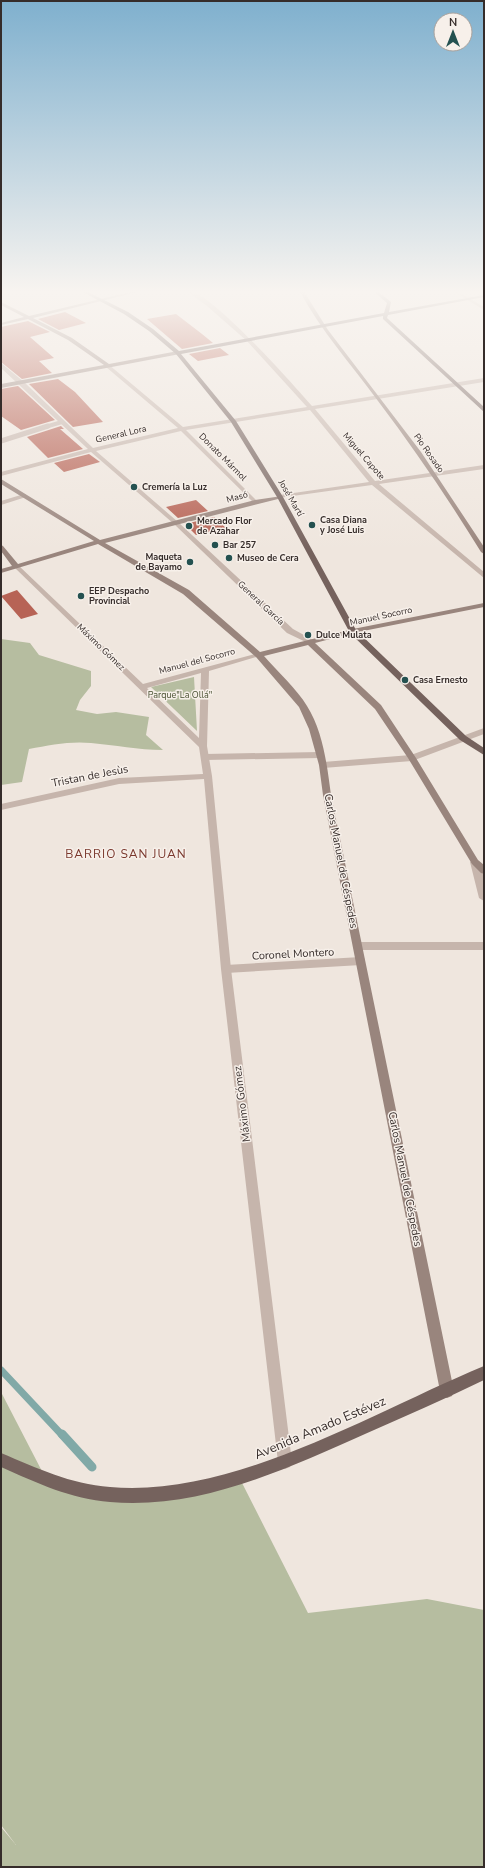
<svg xmlns="http://www.w3.org/2000/svg" width="485" height="1868" viewBox="0 0 485 1868" font-family="'Nunito Sans',sans-serif">
<style>
.green{fill:#b6bda0}
.lines{fill:none;stroke-linecap:round;stroke-linejoin:round}
.stream-far1{stroke:#81a9a7;stroke-width:7}
.stream{stroke:#81a9a7;stroke-width:9}
.building{fill:#b76355}
.lane-far3{stroke:#c6b5ac;stroke-width:4}
.lane-far2{stroke:#c6b5ac;stroke-width:5}
.lane-far1{stroke:#c6b5ac;stroke-width:6}
.lane{stroke:#c6b5ac;stroke-width:8}
.street{fill:#c6b5ac;fill-rule:evenodd}
.secondary{fill:#99857d;fill-rule:evenodd}
.primary{fill:#75625d;fill-rule:evenodd}
.poi-dot{fill:#245150;stroke:#f7f0ea;stroke-width:1.5}
.labels{text-anchor:middle;dominant-baseline:central;stroke-width:3;stroke-linejoin:round;paint-order:stroke}
.far-street-label{font-size:9px;fill:#352c2a;stroke:#f7f0ea}
.far-poi-label{font-size:9px;font-weight:bold;fill:#352c2a;stroke:#f7f0ea;text-anchor:start}
.far-park-label{font-size:9px;fill:#485031;stroke:#f7f0ea}
.street-label{font-size:11px;fill:#352c2a;stroke:#f7f0ea}
.neighbourhood-label{font-size:12px;letter-spacing:1px;fill:#7a382d;stroke:#f7f0ea}
.near-street-label{font-size:13px;fill:#352c2a;stroke:#f7f0ea}
</style>
<rect width="100%" height="100%" fill="#efe6de"/>
<path class="green" d="M1 639 30 643 39 655 91 671V686L80 700 76 710 97 714 116 712 149 717 146 735 163 750C138 750 115 745 91 743 70 741 50 745 29 749L22 782 1 785Z
M194 677 197 731 151 687Z
M1 1392 46 1479 115 1495 239 1477 308 1613 427 1599 484 1610V1867H1V1827L16 1845 1 1825Z"/>
<g class="lines">
<path class="stream-far1" d="M1 1370 62 1435"/>
<path class="stream" d="M62 1434 92 1467"/>
</g>
<path class="building" d="M65 312 86 323 59 330 38 319Z
M176 314 202 334 213 343 182 349 147 319Z
M28 321 50 332 30 337 54 358 39 361 52 373 22 379 1 362V327Z
M220 348 229 355 198 361 189 354Z
M58 379 75 392 103 422 73 427 29 384Z
M18 386 55 420 21 430 1 416V389Z
M61 426 64 429H60L83 449 48 458 27 437Z
M89 454 100 462 64 472 54 463Z
M196 500 208 511 178 518 166 507Z
M214 517 226 528 196 535 185 524Z
M17 590 38 614 21 619 1 596Z"/>
<g class="lines">
<path class="lane-far3" d="M45 427 62 422"/>
<path class="lane-far2" d="M1 441 48 426"/>
<path class="lane-far1" d="M205 757 320 755"/>
<path class="lane" d="M358 946H484
M226 969 361 961"/>
<path class="street" d="M185 290C207 286 295 387 312 406L484 378V382L315 409 375 481 484 465V469L379 484 484 572V578L372 485 278 498 277 497 280 495 369 482 310 410 186 430 257 501V503L255 504 181 431 96 451 178 522 293 629 313 640 314 642 310 644 287 633 174 524 91 452 1 476V472L88 449 1 368V363L24 382 93 448 178 428 106 367 108 364 183 427 307 407 247 341 207 306Z
M451 290H455L484 307V310Z
M24 494 26 495V497L1 505V501Z
M14 565H18L143 684 259 653 263 655 209 671 207 746 212 776 231 969 292 1462 290 1467 285 1469 280 1467 278 1462 221 969 204 779 119 784 1 810V804L119 778 203 774 199 747 14 567ZM201 673 199 738 147 688Z
M484 728V734L412 761 323 768 319 765 323 762 411 755Z
M475 859 480 862 484 879V901L479 898 470 862Z"/>
<path class="secondary" d="M139 290H145L33 318 72 338 109 364 178 351 180 354 1 388V384L104 365 68 340 28 319 1 325V323L24 317 1 305V302L29 316Z
M299 290H303L328 330 421 452 484 547V554L481 552C449 500 415 450 378 401 351 364 321 331 299 290Z
M1 479 100 540 255 500 282 496V498L105 543 189 590 260 652 353 629 484 603V607L353 633 315 643 381 705 416 758 478 860 484 865V874L481 873 472 864 408 758 375 709 308 645 264 656C277 671 297 689 307 706 323 731 327 765 331 795L454 1391 452 1396 447 1398 442 1396 440 1391 323 795 319 765 309 729 299 707 256 657 183 594 98 544 1 573V569L12 566 1 551V545L3 546 18 564 94 541 1 484Z"/>
<path class="primary" d="M79 290H84L128 312 153 329 179 351 384 313 387 303 372 290H376L391 302 389 312 484 295V297L388 315 387 318 484 407V412L383 319V316L181 354 236 421 283 497 356 630 466 736 484 748V755L460 740 350 633 277 497 231 422 176 354 149 331 124 314Z
M484 1366V1380C445 1399 405 1416 365 1434 286 1469 199 1510 110 1502 71 1499 37 1483 1 1467V1453C37 1468 70 1484 110 1487 233 1498 373 1412 484 1366Z"/>
</g>
<linearGradient id="sky" x2="0" y2="1"><stop stop-color="#7fb0ce"/><stop offset="0.53" stop-color="#f8f4f0"/><stop offset="1" stop-color="#f8f4f0" stop-opacity="0"/></linearGradient>
<rect width="485" height="551" fill="url(#sky)"/>
<g class="poi-dot">
<circle cx="134" cy="487" r="4"/>
<circle cx="312" cy="525" r="4"/>
<circle cx="189" cy="526" r="4"/>
<circle cx="215" cy="545" r="4"/>
<circle cx="229" cy="558" r="4"/>
<circle cx="190" cy="562" r="4"/>
<circle cx="81" cy="596" r="4"/>
<circle cx="308" cy="635" r="4"/>
<circle cx="405" cy="680" r="4"/>
</g>
<g class="labels">
<g class="far-street-label">
<text transform="translate(121 434) rotate(-13)">General Lora</text>
<text transform="translate(429 453) rotate(55)">Pio Rosado</text>
<text transform="translate(364 456) rotate(49)">Miguel Capote</text>
<text transform="translate(223 457) rotate(45)">Donato Mármol</text>
<text transform="translate(237 497) rotate(-15)">Masó</text>
<text transform="translate(291 498) rotate(60)">José Martí</text>
<text transform="translate(261 603) rotate(43)">General García</text>
<text transform="translate(381 616) rotate(-12)">Manuel Socorro</text>
<text transform="translate(101 647) rotate(44)">Máximo Gómez</text>
<text transform="translate(197 661) rotate(-15)">Manuel del Socorro</text>
</g>
<g class="far-poi-label">
<text x="142" y="487">Cremería la Luz</text>
<text x="320" y="520">Casa Diana<tspan x="320" dy="10">y José Luis</tspan></text>
<text x="197" y="521">Mercado Flor<tspan x="197" dy="10">de Azahar</tspan></text>
<text x="223" y="545">Bar 257</text>
<text x="182" y="557" text-anchor="end">Maqueta<tspan x="182" dy="10">de Bayamo</tspan></text>
<text x="237" y="558">Museo de Cera</text>
<text x="89" y="591">EEP Despacho<tspan x="89" dy="10">Provincial</tspan></text>
<text x="316" y="635">Dulce Mulata</text>
<text x="413" y="680">Casa Ernesto</text>
</g>
<g class="far-park-label">
<text x="180" y="695">Parque"La Ollá"</text>
</g>
<g class="street-label">
<text transform="translate(90 776) rotate(-11)">Tristan de Jesùs</text>
<text transform="translate(341 861) rotate(79)">Carlos Manuel de Céspedes</text>
<text transform="translate(293 954) rotate(-3)">Coronel Montero</text>
<text transform="translate(242 1104) rotate(-97)">Máximo Gómez</text>
<text transform="translate(405 1179) rotate(79)">Carlos Manuel de Céspedes</text>
</g>
<g class="neighbourhood-label">
<text x="126" y="854">BARRIO SAN JUAN</text>
</g>
<g class="near-street-label">
<text transform="translate(320 1428) rotate(-23)">Avenida Amado Estévez</text>
</g>
</g>
<rect width="485" height="1868" fill="none" stroke="#352c2a" stroke-width="4"/>
<g transform="translate(453 32)"><circle r="19" fill="#f7f0ea" stroke="#a9a29d"/>
<path d="M0-3L7 15L0 10L-7 15Z" fill="#245150"/>
<text y="-6" font-size="11" font-weight="bold" text-anchor="middle" fill="#352c2a">N</text>
</g>
</svg>
